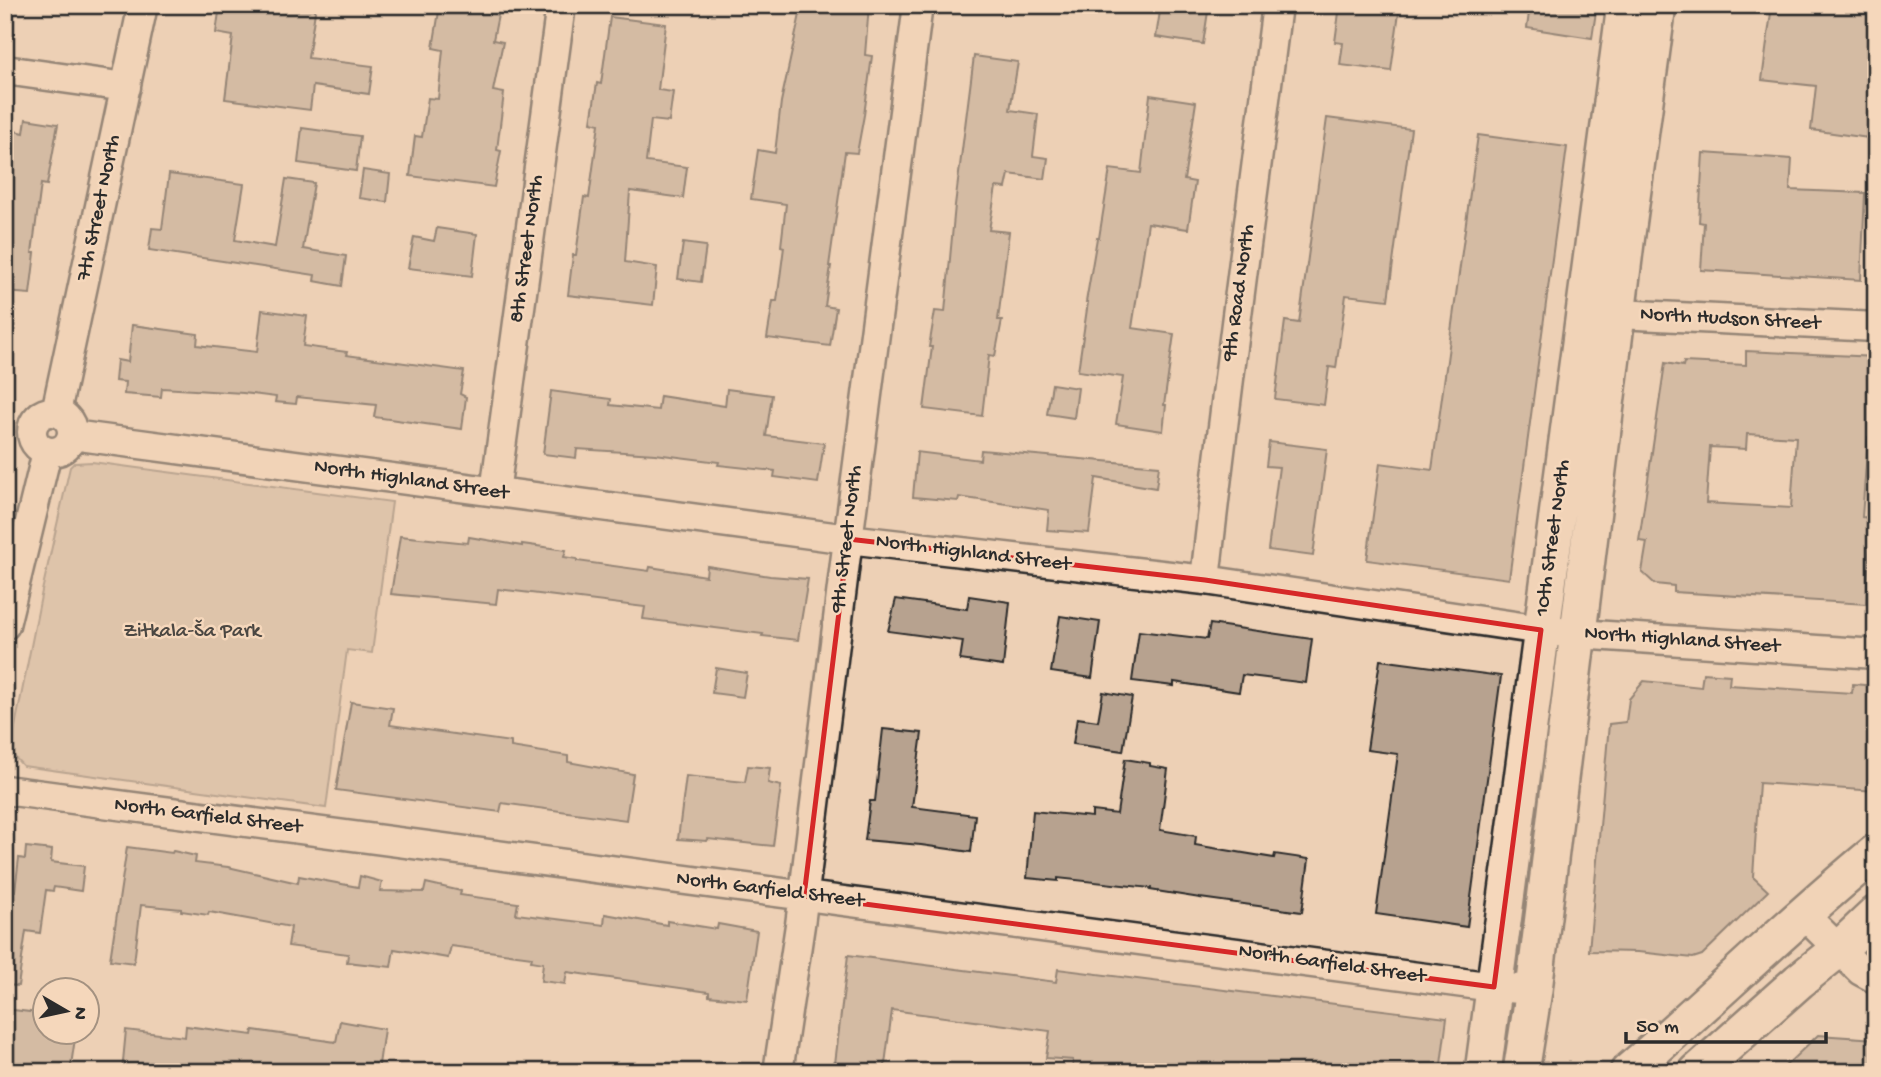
<svg xmlns="http://www.w3.org/2000/svg" width="1881" height="1077" viewBox="0 0 1881 1077" font-family="'Gochi Hand',sans-serif">
<style>
.green{fill:#cdb59e;stroke:#7c7064;stroke-width:2}
.building{fill:#b7a28f;stroke:#2b2b2b;stroke-width:2;fill-rule:evenodd}
.lines{fill:none;stroke-linecap:round;stroke-linejoin:round}
.minor-casing{stroke:#2b2b2b;stroke-width:33}
.major-casing{stroke:#2b2b2b;stroke-width:40}
.minor{stroke:#f5d7bb;stroke-width:28}
.major{stroke:#f5d7bb;stroke-width:35}
.marked{fill:none;stroke:#d62828;stroke-width:5;stroke-linejoin:round}
.labels{text-anchor:middle;dominant-baseline:central;stroke-width:5;stroke-linejoin:round;paint-order:stroke}
.street-label{font-size:21px;fill:#2b2b2b;stroke:#f5d7bb}
.park-label{font-size:21px;fill:#4b4742;stroke:#f5d7bb}
</style>
<rect width="100%" height="100%" fill="#edd0b5"/>
<filter id="ink" filterUnits="userSpaceOnUse"><feTurbulence type="fractalNoise" baseFrequency=".0143" numOctaves="2"/><feDisplacementMap in="SourceGraphic" scale="14" xChannelSelector="R" yChannelSelector="G"/><feConvolveMatrix kernelMatrix="1 2 1 2 8 2 1 2 1" color-interpolation-filters="sRGB"/></filter>
<g filter="url(#ink)">
<path class="green" d="M92 462 392 502 372 653 347 650 326 808 23 766 10 752 42 591 70 467 74 463Z"/>
<path class="building" d="M220 5H316L308 58 373 66 369 94 313 86 310 110 225 99 233 36 216 33Z
M440 5H500L493 40 503 42 493 91 504 93 497 150 501 151 494 187 410 176 415 136 422 137 428 98 438 99 443 50 433 48Z
M802 5H869L865 55 872 56 864 115 857 153 845 152 829 266H831L825 306 836 308 830 346 767 338 773 301H777L784 247 781 246 786 204 751 199 758 150 775 153 781 102Z
M1161 5H1209L1203 44 1156 37Z
M1340 5H1400L1391 71 1340 65 1343 43 1335 42Z
M1530 5H1597L1592 38 1527 28Z
M1772 5H1876V139L1811 130 1816 86 1762 80Z
M610 17 666 24 658 90 673 92 669 122 651 120 646 162 687 167 683 198 630 191 625 262 657 267 653 305 568 295 573 255H576L584 197 589 198 599 124 591 122 597 83 601 84Z
M974 56 1018 62 1010 110 1038 114 1033 156 1048 158 1045 179 1009 174 1006 188 996 187 989 230 1009 232 998 320H1002L995 356 989 355 982 416 924 409 932 347H929L935 311 945 312 955 205Z
M1150 95 1196 102 1184 180 1195 182 1188 229 1148 223 1132 328 1174 334 1164 405H1166L1163 431 1116 424 1123 377 1078 371 1088 302H1086L1097 238H1099L1110 169 1141 173Z
M1327 118 1411 129 1388 300 1346 295 1336 368 1329 367 1324 405 1275 399 1285 321 1299 323Z
M26 119 58 124 47 185 41 184 32 253H35L30 294 5 292V129L24 133Z
M302 128 360 136 356 171 298 163Z
M1478 135 1567 147 1509 579 1367 560 1380 463 1432 470Z
M1703 153 1792 159 1790 190 1865 193 1861 280 1701 270 1704 223 1699 222Z
M363 170 390 174 387 202 359 198Z
M169 174 244 184 235 240 275 247 286 179 314 183 303 249 346 256 342 286 314 281 315 275 149 250 152 228 162 229Z
M437 228 477 234 472 276 408 268 414 237 434 241Z
M683 243 706 246 701 282 678 279Z
M262 310 307 316 303 346 347 352 346 355 464 371 460 394 466 397 462 429 374 417 376 405 297 397 296 404 275 402 276 397 243 393 162 388 161 397 124 394 125 382 115 381 117 360 128 362 132 325 198 334 197 345 257 352Z
M1746 351 1876 357V438L1868 437 1862 517 1871 518 1866 604 1674 592V586L1655 584 1642 572 1647 542 1639 541 1665 363 1683 366 1684 362 1746 365ZM1747 434 1796 437 1791 508 1706 503 1710 447 1746 449Z
M1052 384 1078 388 1074 418 1047 414Z
M727 389 772 395 766 436 824 443 818 483 774 477 775 471 718 465 719 462 655 454 577 449 576 458 543 454 551 391 611 399 610 405 658 410 660 396 725 406Z
M1269 442 1327 449 1313 556 1268 550 1279 467 1266 466Z
M981 450 1159 466 1156 488 1096 478 1089 533 1047 530 1049 510 959 497 958 501 913 497 917 452 980 460Z
M400 536 468 543 469 537 522 546V544L566 550 564 557 577 559V561L649 571 650 567 706 576 707 566 770 576 808 579 798 640 762 636 763 634 643 619 645 607 498 589 496 604 391 594Z
M969 596 1010 602 1003 666 960 660 963 641 888 631 896 599 967 609Z
M1060 616 1100 622 1092 678 1051 672Z
M1210 624 1312 639 1306 683 1242 675 1239 692 1174 682V686L1132 681 1139 631 1207 639Z
M1380 660 1501 676 1467 927 1376 914 1398 754 1367 750Z
M716 668 747 673 743 697 712 693Z
M1703 673 1730 675 1729 685 1852 693 1853 684 1876 686V791L1759 783 1753 877 1768 891 1702 955 1693 958 1638 952 1589 951 1609 724 1626 722 1629 699 1644 681 1701 687Z
M1103 692 1132 697 1123 751 1073 744 1077 718 1098 721Z
M351 702 393 708 390 725 511 742V747L568 756V762L633 774 626 820 502 803 500 812 336 790Z
M883 729 922 733 912 807 975 815 971 852 921 845 865 840 870 801H875Z
M1125 759 1150 763V766L1168 769 1160 830 1196 836 1195 845 1274 858 1275 854 1309 859 1302 912 1200 898 1150 890 1151 888 1058 878V881L1027 878 1033 811 1092 817V811L1117 814Z
M748 766 770 768 768 783 781 786 773 846 708 839 707 841 678 839 686 776 745 782Z
M26 847 52 850 51 862 84 866 81 891 54 887 53 891 46 890 40 933 26 931 18 986 5 985V890L15 891 19 858 25 859Z
M127 847 172 853 173 851 196 856 195 863 228 867 298 883 299 876 358 887 360 876 382 882 380 891 424 892 426 883 461 891 460 895 518 903 516 914 604 925 605 914 667 925V921L717 929 718 924 757 931 747 1000 709 996V992L567 972 565 984 541 981 543 963 531 961 532 957 451 946 448 958 394 949 391 967 347 962 348 954 288 946 291 927 209 912 208 915 181 911V909L141 905 134 963 110 960Z
M848 955 1056 982 1058 969 1447 1018 1440 1072H1072L1073 1060 1046 1058 1050 1031 892 1010 884 1072H834Z
M5 1009 46 1014V1032H76L70 1072H30V1068L5 1065Z
M340 1021 384 1029 378 1072H122L126 1030 185 1037 186 1026 252 1035 253 1030 336 1042Z
M1818 1035 1876 1039V1072H1779Z"/>
<g class="lines">
<g class="minor-casing">
<path id="minor" d="M5 70 126 87
M1598 313 1876 327
M32 432a20 20 0 1 1 40 0a20 20 0 1 1-40 0Z
M56 412 143 5
M72 435 848 539 1205 580 1541 630 1578 634 1876 654
M495 492 561 5
M1205 580C1226 388 1253 197 1277 5
M5 625 47 452
M5 790 1494 987 1534 990
M1803 914 1861 971 1876 979
M778 1072 800 925 845 563 918 5"/>
</g>
<g class="major-casing">
<path id="major" d="M1483 1072 1625 5
M1521 1072 1534 990 1627 234 1658 5
M1628 1072C1712 1000 1790 922 1876 852
M1697 1072 1799 981 1840 948 1876 914"/>
</g>
<use href="#minor" class="minor"/>
<use href="#major" class="major"/>
</g>
</g>
<path d="M0 0H1881V1077H0ZM848 539 1205 580 1541 630 1494 987 804 896Z" fill="#edd0b5" fill-opacity=".55" fill-rule="evenodd"/>
<path class="marked" d="M848 539 1205 580 1541 630 1494 987 804 896Z"/>
<g class="labels">
<g class="street-label">
<text transform="translate(100 208) rotate(-78)">7th Street North</text>
<text transform="translate(528 249) rotate(-82)">8th Street North</text>
<text transform="translate(1240 293) rotate(-82)">9th Road North</text>
<text transform="translate(1730 320) rotate(3)">North Hudson Street</text>
<text transform="translate(411 481) rotate(8)">North Highland Street</text>
<text transform="translate(1554 538) rotate(-82)">10th Street North</text>
<text transform="translate(848 539) rotate(-83)">9th Street North</text>
<text transform="translate(973 554) rotate(7)">North Highland Street</text>
<text transform="translate(1682 641) rotate(4)">North Highland Street</text>
<text transform="translate(208 817) rotate(7)">North Garfield Street</text>
<text transform="translate(770 891) rotate(7)">North Garfield Street</text>
<text transform="translate(1332 965) rotate(8)">North Garfield Street</text>
</g>
<g class="park-label">
<text x="192" y="632">Zitkala-Ša Park</text>
</g>
</g>
<rect width="1881" height="1077" fill="none" stroke="#f5d7bb" stroke-width="28"/>
<rect x="14" y="14" width="1853" height="1049" fill="none" stroke="#2b2b2b" stroke-width="2.5" filter="url(#ink)"/>
<g transform="translate(66 1011) rotate(99)"><circle r="33" fill="#f5d7bb" stroke="#a49281" stroke-width="2"/>
<path d="M0-5L12 26L0 18L-12 26Z" fill="#2b2b2b"/>
<text y="-10" font-size="19" font-weight="bold" text-anchor="middle" fill="#2b2b2b">N</text>
</g>
<path d="M1626 1032v10h200v-10" fill="none" stroke="#2b2b2b" stroke-width="3.5"/>
<text x="1636" y="1032" font-size="21" fill="#2b2b2b" stroke="#f5d7bb" stroke-width="5" paint-order="stroke">50 m</text>
</svg>
